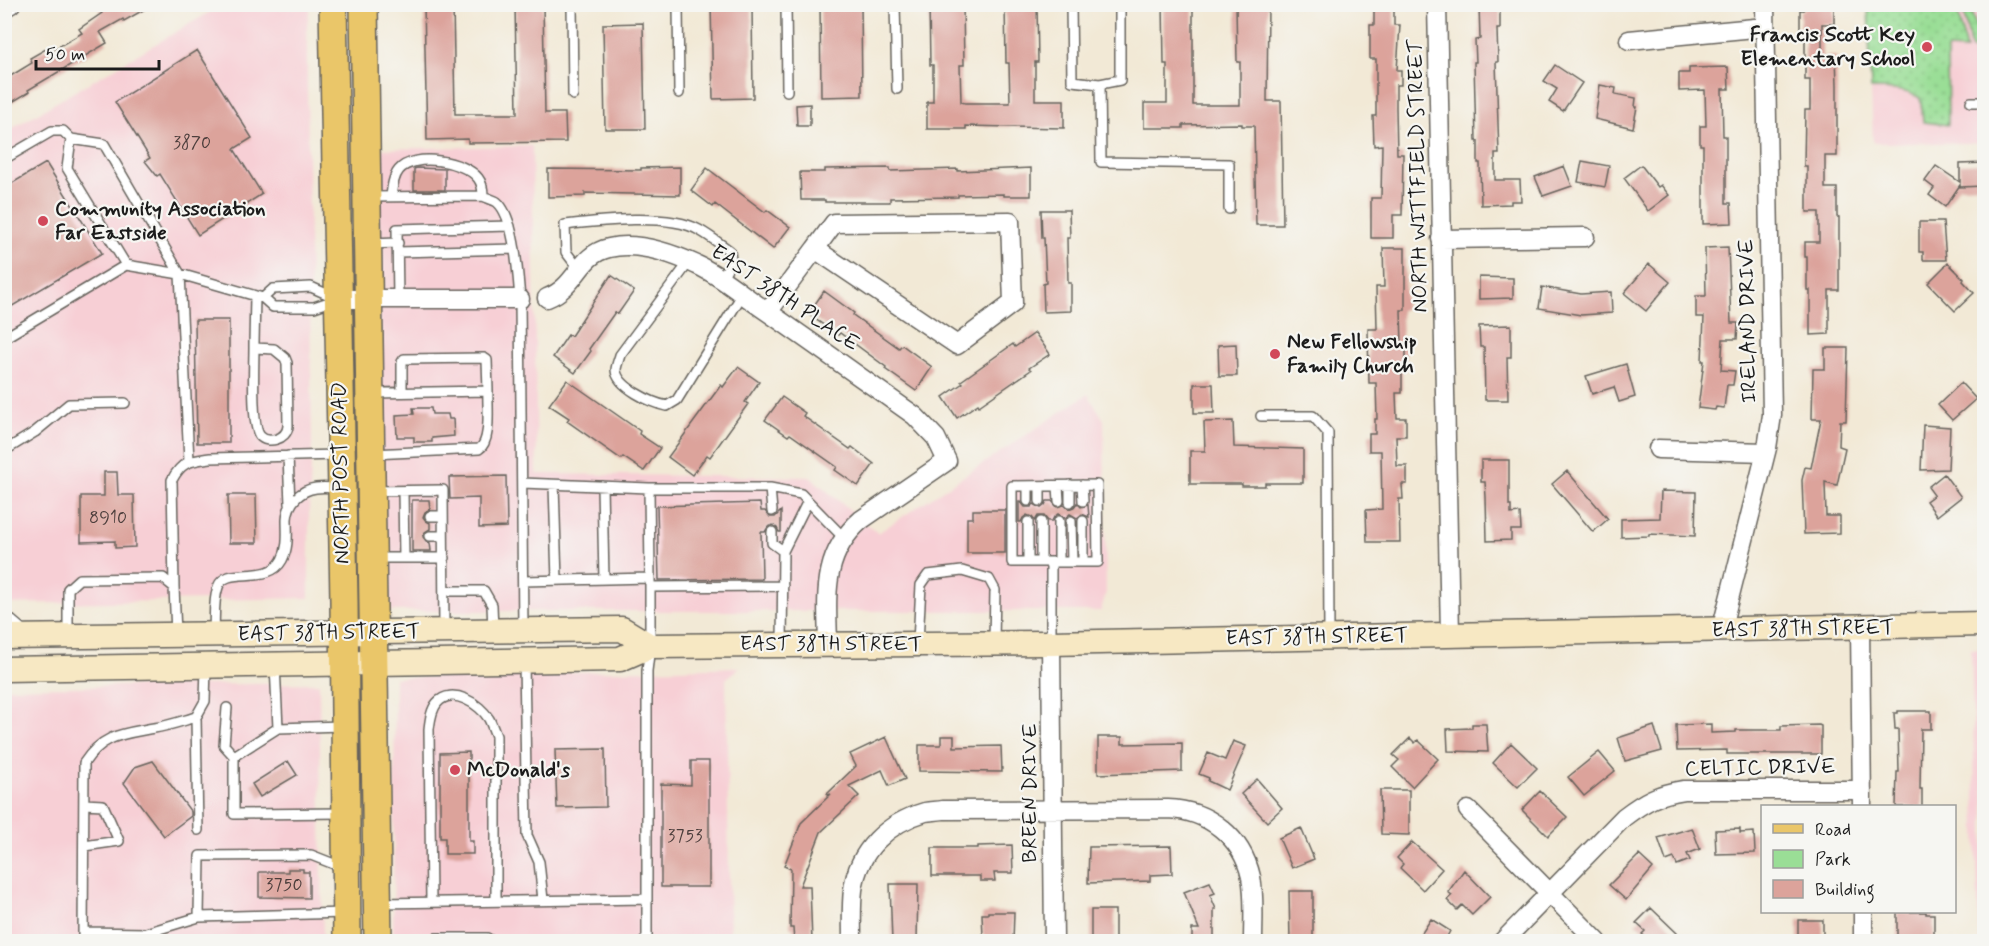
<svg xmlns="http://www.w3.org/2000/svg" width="1989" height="946" viewBox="0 0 1989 946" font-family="Mynerve,sans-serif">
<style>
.built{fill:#f7cfd5}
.green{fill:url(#green-dots);stroke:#5b7d59;stroke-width:1.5}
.building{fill:#dca39b}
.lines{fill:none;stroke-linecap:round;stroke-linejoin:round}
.service-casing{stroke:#67645d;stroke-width:12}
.minor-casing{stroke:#67645d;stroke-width:21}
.secondary-casing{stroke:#67645d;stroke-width:27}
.primary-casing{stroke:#67645d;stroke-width:30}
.service{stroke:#fff;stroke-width:9}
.minor{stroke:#fff;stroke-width:18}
.secondary{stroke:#f7e8c3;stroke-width:24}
.primary{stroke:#eac669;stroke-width:27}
.poi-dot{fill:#d1495b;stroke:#f6f6f2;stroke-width:2}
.labels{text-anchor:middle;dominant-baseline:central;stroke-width:4.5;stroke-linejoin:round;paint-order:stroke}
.number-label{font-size:18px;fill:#4c3e3c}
.poi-label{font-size:21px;font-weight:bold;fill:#1c1c1c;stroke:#f6f6f2;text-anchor:start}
.street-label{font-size:21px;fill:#1c1c1c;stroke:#f6f6f2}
</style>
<defs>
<pattern id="green-dots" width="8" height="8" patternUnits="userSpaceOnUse" patternTransform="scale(1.5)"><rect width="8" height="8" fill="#9ade96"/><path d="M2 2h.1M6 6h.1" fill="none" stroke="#84be81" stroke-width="1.8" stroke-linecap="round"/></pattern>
</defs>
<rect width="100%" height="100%" fill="#f6f6f2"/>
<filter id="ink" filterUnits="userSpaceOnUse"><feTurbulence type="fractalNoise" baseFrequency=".0167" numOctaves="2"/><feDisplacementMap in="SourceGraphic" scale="12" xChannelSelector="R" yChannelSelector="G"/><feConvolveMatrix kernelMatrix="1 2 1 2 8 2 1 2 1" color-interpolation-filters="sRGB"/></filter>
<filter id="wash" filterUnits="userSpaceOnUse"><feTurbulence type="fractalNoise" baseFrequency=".008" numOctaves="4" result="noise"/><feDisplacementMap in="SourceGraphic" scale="24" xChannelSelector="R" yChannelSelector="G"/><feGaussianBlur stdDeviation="1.35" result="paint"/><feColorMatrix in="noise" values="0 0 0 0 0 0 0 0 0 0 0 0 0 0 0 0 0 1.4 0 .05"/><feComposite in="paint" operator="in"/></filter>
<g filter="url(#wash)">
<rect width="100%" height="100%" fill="#f2e9d6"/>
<path class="built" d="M1868 5H1984V143H1873Z
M310 7 307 25V79L312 442 309 512V598L5 604 4 133 210 12Z
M532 146 537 474 810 477 878 533 1088 394 1104 420 1106 592 1101 611H383L378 149Z
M1971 649H1984V942L1979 941Z
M740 667 726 679 730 941 393 942 395 678Z
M319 683 323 941H5L4 688Z"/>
<path class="green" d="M1868 5H1956L1966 50 1947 49 1948 125 1923 122 1922 109 1920 98C1904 89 1888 89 1871 89Z
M1962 5H1969L1978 33V50H1971Z"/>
<g id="blocks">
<path class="building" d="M97 4H154L124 21 123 19 100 32 107 43 28 90 29 92 4 107V80L32 63 30 58 51 46 53 50 82 33 79 29 102 13Z
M424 4H453L455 114H517L515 5 543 4 545 113H565L566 142 468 143V139L427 140Z
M711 4H752L753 98 713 99Z
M820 4H861L862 96 821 97Z
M929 4H963L964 65H960L961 102 965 103H1010L1009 63H1006L1005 4H1037L1038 62H1035V100H1064V128L966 126V129H927V102H933V65H930Z
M1163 4H1193V105H1240V62H1237L1236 4H1268L1267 101H1281L1283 225H1256L1254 126H1242V124L1183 125V128H1144V103H1167V64H1164Z
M1374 4H1394V25H1400L1397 70H1401V85H1396V108L1397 154H1403L1402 215H1393V238H1371V198H1381L1382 145 1374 146 1373 116H1376V59H1370V25H1374Z
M1479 4H1500V29H1497L1498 62H1496L1499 154H1495V180H1520L1521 201H1511V204L1481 205 1480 163H1478V141H1476L1474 62H1476L1475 40 1480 39Z
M1804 4H1834V24H1822V57L1836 56 1837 85V156H1825V188H1837V217H1839V290H1829V334L1810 335V290H1807V257H1805V242H1819V212H1807V166H1804L1805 110H1810V80H1805V32H1800V10H1804Z
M643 23 645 129H605L603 24Z
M197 50 252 138 234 149 262 194 198 235 160 174 157 176 145 161 150 158 115 102Z
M1555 65 1582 83 1563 111 1549 102 1557 89 1544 81Z
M1728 67 1729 89H1722L1723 136H1726V203H1731L1732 223 1703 224V145H1700V126H1706L1705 90 1679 91V73H1689V68Z
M1600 85 1616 88 1615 94 1636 98 1635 107H1637L1633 128 1595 119Z
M810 104V126H797L796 105Z
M1582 161 1609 166 1605 187 1578 182Z
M46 163 102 253 4 311V188Z
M1984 163V186L1960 187V185L1945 207 1929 195 1934 188 1925 181 1936 166 1960 182V164Z
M1641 165 1658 187 1661 185 1669 195 1648 211 1624 178Z
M1564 166 1572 186 1543 196 1535 177Z
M680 167V195L585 193V196L548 197V169L641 170V168Z
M417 168 445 169V190H414V169Z
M707 168 765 212 767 210 790 227 773 249 715 204 713 207 691 190Z
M890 168V171L958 169V171L1031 168V196H1004V194L958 195V197L890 198V202H825V200H801L800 172H825V169Z
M1041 210H1069L1070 238H1067L1068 283H1071V311L1044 312 1043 284 1046 283 1044 238H1042Z
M1919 222H1943L1946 260H1923V252H1919Z
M1728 247 1731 323H1738L1737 339H1723L1721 370 1735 371 1733 385H1727L1724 408 1716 407 1715 410 1698 408 1704 361H1702L1704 317H1696V296H1706L1705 248Z
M1383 248H1405V310H1401L1402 346H1406V368H1402V393H1396L1397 418H1406V436H1396L1397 466H1407V484H1402L1403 499H1399L1400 542H1367L1366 510 1382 509 1381 451H1369V434H1375V419H1377L1376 383H1369L1368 329H1377L1376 287H1384Z
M1948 263 1964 279 1963 281 1974 293 1955 311 1928 283Z
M1649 264 1670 282 1646 311 1624 293Z
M611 275 634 291 618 314 615 312 589 349 591 351 575 373 553 357 568 335 571 336Z
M1479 277 1513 278V298L1479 299Z
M1542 287 1581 294 1611 292 1612 313 1581 315 1539 308Z
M824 291 854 313 853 315 899 348 902 345 932 367 916 391 885 369 886 367 840 333 838 335 808 314Z
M195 320H229V443H197Z
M1511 325V357H1507L1508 400H1485L1484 347H1480L1479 326Z
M1035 333 1050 354 1029 368 1031 370 979 406 978 404 957 418 943 397 963 383 961 381 1013 344 1015 347Z
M1236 344 1237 376H1219L1218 345Z
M1825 348H1848L1846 421H1840L1839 446 1845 448 1837 485 1825 482 1826 516H1840V533L1804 534 1802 480 1805 467 1811 468 1821 419H1812L1813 369H1825Z
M1626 364 1635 397 1619 402 1614 387 1592 394 1586 376Z
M738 367 759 382 745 402 748 404 710 457 707 455 692 475 668 457 721 385 723 387Z
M567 380 640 431 639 434 660 448 644 471 623 457 621 459 567 421 569 418 549 405Z
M1961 383 1976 399 1952 420 1938 405Z
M1194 384H1213L1214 413H1194Z
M782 397 805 413 803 416 850 449 852 447 874 464 858 486 835 470 837 467 790 434 788 436 765 420Z
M413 408H431L432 414H448L449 419H453L454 436 432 438V442H414V437H397L396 415 414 414Z
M1233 421 1234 447 1303 449V483H1265V486H1242V484H1190V451H1205L1204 422Z
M1923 425 1950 427 1948 469 1921 470Z
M1481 460H1509V506H1511V514L1520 513 1521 530H1511V540L1487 541 1486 497 1485 482H1481Z
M1567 471 1608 519 1593 532 1552 484Z
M104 472H117L118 495H134L135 547 115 548V541L81 542V496H104Z
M1944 474 1961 497 1937 516 1926 501 1934 495 1928 487Z
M506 476 507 527 479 528V498L450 499 449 477Z
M1661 491 1696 492 1695 536 1649 534V536L1621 537V519L1660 518Z
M228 495H256L257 543H229Z
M412 500H429L430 509 425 512 423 517 426 521 430 523V529L425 532 423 537 426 541 430 543 431 551H412Z
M1047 501H1052L1057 507 1064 505 1069 509 1074 507 1077 503 1081 507 1088 505 1089 517 1082 514 1077 518 1070 514 1065 518 1058 514 1054 517 1052 521H1048L1044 516H1038L1035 521 1032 517 1027 515 1023 518 1021 522H1019V502H1021L1025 507H1031L1034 504 1041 508 1045 505Z
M760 503 761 511H765L770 517H775L781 511V532H779L777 528 773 525 768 527 765 532H761L762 579 659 580 657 506Z
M973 510H1005V553H967V518H973Z
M1898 711H1931V729H1921L1920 789H1922V807H1896L1897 772H1899L1898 729H1895L1894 713H1898Z
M1472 724H1486L1488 752 1448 751 1447 729 1472 728Z
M1711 724V733L1736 732V730H1781V726L1819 725 1821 726V754H1727V750L1677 751 1676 725Z
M1654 726 1662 751 1625 761 1618 738Z
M941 736H954V747L1001 746 1002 772 919 771V745H941Z
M886 737 905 779 889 786 882 770 849 786 859 796 821 832 800 886H810L812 942H794L793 928H790L791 869 784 866 801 823 831 794 828 795 827 794 856 766 850 754Z
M1098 737H1122V744L1182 743V771L1098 774Z
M1410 738 1415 743 1418 740 1438 759 1412 787 1392 767 1399 760 1393 755Z
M1233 741 1246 746 1227 790 1208 781 1209 778 1199 774 1208 753 1225 760Z
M1511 743 1537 768 1518 787 1493 763Z
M605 749 606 807 557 808 555 750Z
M469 752V841H473V854H445V838H440V753Z
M1599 752 1615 771 1584 796 1568 777Z
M153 761 191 812V816L164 836 124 783 135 767Z
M288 761 297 775 260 797 252 784Z
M691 761H709V887H661V784L691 785Z
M1257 779 1282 808 1267 822 1241 794Z
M1380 790H1409V835L1381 834Z
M1540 791 1567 817 1548 836 1522 810Z
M1301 828 1314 859 1292 868 1279 838Z
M1692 828 1700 849 1687 854 1690 860 1677 865 1674 858 1666 861 1658 838Z
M1740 829V833L1754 832 1755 853 1716 854 1715 830Z
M1412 842 1442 869 1423 890 1400 868 1403 864 1397 858Z
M1012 845 1013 873H994L995 881H980V876H932V848H978V846Z
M1171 846 1172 874 1150 875V881L1088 883 1089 847Z
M1639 855 1653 868 1626 900 1609 885Z
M288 869H303V872H309V898L259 897V872H288Z
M1464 870 1490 897 1472 915 1462 905 1457 910 1447 900 1452 895 1448 892Z
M1210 882 1215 893 1210 895 1216 909H1214V942H1192V929H1199L1184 892Z
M890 884H918L917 942H892Z
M1289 891H1313V942H1290Z
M1651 908 1678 934 1671 942H1650L1642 934 1645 931 1636 923Z
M1091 910H1115V942H1091Z
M988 912H1014L1013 942H989L988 937H983L982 914H988Z
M1897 912H1926V914H1934V942H1897Z
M1431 919 1450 931 1444 942H1416Z
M1798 920H1823V942H1798Z"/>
</g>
</g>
<g filter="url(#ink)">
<use href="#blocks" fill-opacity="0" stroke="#67645d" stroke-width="1.5"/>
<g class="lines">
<g class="service-casing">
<path id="service" d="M572 4 573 95
M678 4 679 93
M786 4 787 91
M895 4 897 89
M1071 4 1072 81 1100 84
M1120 4V80L1100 84 1101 162 1229 164V209
M1971 102H1984
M4 159 52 131H63L71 139
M368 197 483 196C487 198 494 200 497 202 515 217 518 276 520 299L523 630
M391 197C392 188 393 177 399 170 414 152 465 161 478 178 482 183 483 191 483 196
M370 244 398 243
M398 252 515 249
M689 262 620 355C619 359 616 366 616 370 617 387 652 403 667 406L677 400 742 295
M126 265 67 168 71 139 104 144 180 274 189 461
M579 269 566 252 565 225C600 221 669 213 699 230 710 236 720 244 730 251L731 261 721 280
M311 287 338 299 314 307H273L263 298 273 289Z
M398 299 397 229 510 226
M4 338 126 265 180 274 263 298
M254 348 274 349 285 358 287 363 288 426C287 440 267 444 260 436 251 426 254 364 254 348V343L255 296
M402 392V362L404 359 484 358 487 360 488 391
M1261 416H1313L1328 433 1329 637
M4 451 35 432 69 404 125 403
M372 454 479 449C492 441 487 405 488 391L373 393
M288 456 290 504
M522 483 649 488H770L801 494 844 538
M554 485 557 580
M1070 485V502
M1082 485 1083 501
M602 486 604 579
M1040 486V501
M1058 486 1059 501
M649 488 650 578
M770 488 772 511
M373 491 443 490 444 631
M403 491 404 558
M1028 501V486
M430 516H443
M1059 521V562
M1071 521 1072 562
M1083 521V562
M1028 522V562
M772 532V543L783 551
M430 536H443
M375 558H444
M1041 562V522
M523 581 650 578V646L647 671V936L644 942
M174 587 172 480C182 461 190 461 210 458L338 455
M650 587 783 586
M444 591H484L492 605 493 630
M4 614 25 632
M214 633C215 617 213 601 218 587 226 564 268 586 282 560 289 547 287 533 287 519 288 503 300 490 316 488 323 487 332 488 339 488
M68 634V589L79 579 163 578 174 587 176 634
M1051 641V562H1012V486L1097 485 1098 562H1051
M918 642 921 585 928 575 962 571 989 579 995 590 994 641
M782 644 783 551 808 501
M524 662 527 835 539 862 543 900
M275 665 278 728 342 726
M227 708 224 745 234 756
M278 728 234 756V814L343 813
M84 804 103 805 119 841 84 846
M198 830 196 717 205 701 206 667
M344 868 311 855 200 856 199 917 345 913
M431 902 429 729C430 721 431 710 437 703 452 686 480 704 489 719 492 725 494 731 496 736V901
M380 903 647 899
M83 932 146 933 199 917
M83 942 84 763C103 734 123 734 154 728 168 726 182 721 196 717
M433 942 436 938H487L493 942"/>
</g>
<g class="minor-casing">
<path id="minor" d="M1437 4 1450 634
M4 8 11 4
M1629 40 1765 27
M1010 221 1013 303 957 345 815 249 834 223Z
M1441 239 1585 237
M547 298C578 286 578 255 609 248 638 241 671 253 697 265 720 275 741 294 762 308 813 343 864 380 915 416L936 438 947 461 861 520C821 555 827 596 828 644
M338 299H520
M768 312 815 249
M1658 449 1766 452
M1860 627 1862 806
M1721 631 1767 448 1772 415 1765 4
M1051 643 1054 942
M1468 810 1598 942
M1863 912V942
M852 942C852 925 851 907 853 890 858 850 888 823 925 812 931 811 937 811 943 810L1168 809C1208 810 1242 837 1251 877 1255 897 1253 921 1253 942
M1502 942 1624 817C1645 801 1658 794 1684 790H1862"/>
</g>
<g class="secondary-casing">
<path id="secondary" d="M4 637 622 629 650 646
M4 669 620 659 650 646 1051 643 1984 624"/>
</g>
<g class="primary-casing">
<path id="primary" d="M333 4 344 601 347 942
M364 4 378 942"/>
</g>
<use href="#service" class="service"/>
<use href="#minor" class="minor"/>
<use href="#secondary" class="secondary"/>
<use href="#primary" class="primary"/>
</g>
</g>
<g class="poi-dot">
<circle cx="1927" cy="47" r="6"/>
<circle cx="43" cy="221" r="6"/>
<circle cx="1275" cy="354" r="6"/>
<circle cx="455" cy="770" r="6"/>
</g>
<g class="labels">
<g class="number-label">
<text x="192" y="143">3870</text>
<text x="108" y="518">8910</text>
<text x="685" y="836">3753</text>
<text x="284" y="885">3750</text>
</g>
<g class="poi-label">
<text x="1915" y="35" text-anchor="end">Francis Scott Key<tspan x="1915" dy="24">Elementary School</tspan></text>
<text x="55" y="209">Community Association<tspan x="55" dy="24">Far Eastside</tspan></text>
<text x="1287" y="342">New Fellowship<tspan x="1287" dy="24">Family Church</tspan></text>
<text x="467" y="770">McDonald's</text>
</g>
<g class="street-label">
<text transform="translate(1418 176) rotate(-91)">NORTH WITTFIELD STREET</text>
<text transform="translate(785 298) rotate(34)">EAST 38TH PLACE</text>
<text transform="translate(1748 321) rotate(-91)">IRELAND DRIVE</text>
<text transform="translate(341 473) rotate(-91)">NORTH POST ROAD</text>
<text transform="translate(1803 629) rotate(-1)">EAST 38TH STREET</text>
<text transform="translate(329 633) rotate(-1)">EAST 38TH STREET</text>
<text transform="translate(1317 637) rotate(-1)">EAST 38TH STREET</text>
<text x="831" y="644">EAST 38TH STREET</text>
<text transform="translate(1760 768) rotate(-1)">CELTIC DRIVE</text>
<text transform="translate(1030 793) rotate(-90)">BREEN DRIVE</text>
</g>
</g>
<rect width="1989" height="946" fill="none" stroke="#f6f6f2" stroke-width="24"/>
<rect x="1761" y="805" width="195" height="108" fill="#f6f6f2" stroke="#9f9f9c" stroke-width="1.5"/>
<rect x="1773" y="824" width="30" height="9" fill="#eac669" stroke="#9f9f9c" stroke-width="1.5"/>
<text x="1815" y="835" font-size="18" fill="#1c1c1c">Road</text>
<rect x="1773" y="850" width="30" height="18" fill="#9ade96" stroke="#9f9f9c" stroke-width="1.5"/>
<text x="1815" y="865" font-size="18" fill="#1c1c1c">Park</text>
<rect x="1773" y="880" width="30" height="18" fill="#dca39b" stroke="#9f9f9c" stroke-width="1.5"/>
<text x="1815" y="895" font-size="18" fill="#1c1c1c">Building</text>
<path d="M36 60v9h123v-9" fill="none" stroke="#1c1c1c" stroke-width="3"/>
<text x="45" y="60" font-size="18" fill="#1c1c1c" stroke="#f6f6f2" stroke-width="4.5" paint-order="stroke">50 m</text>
</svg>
